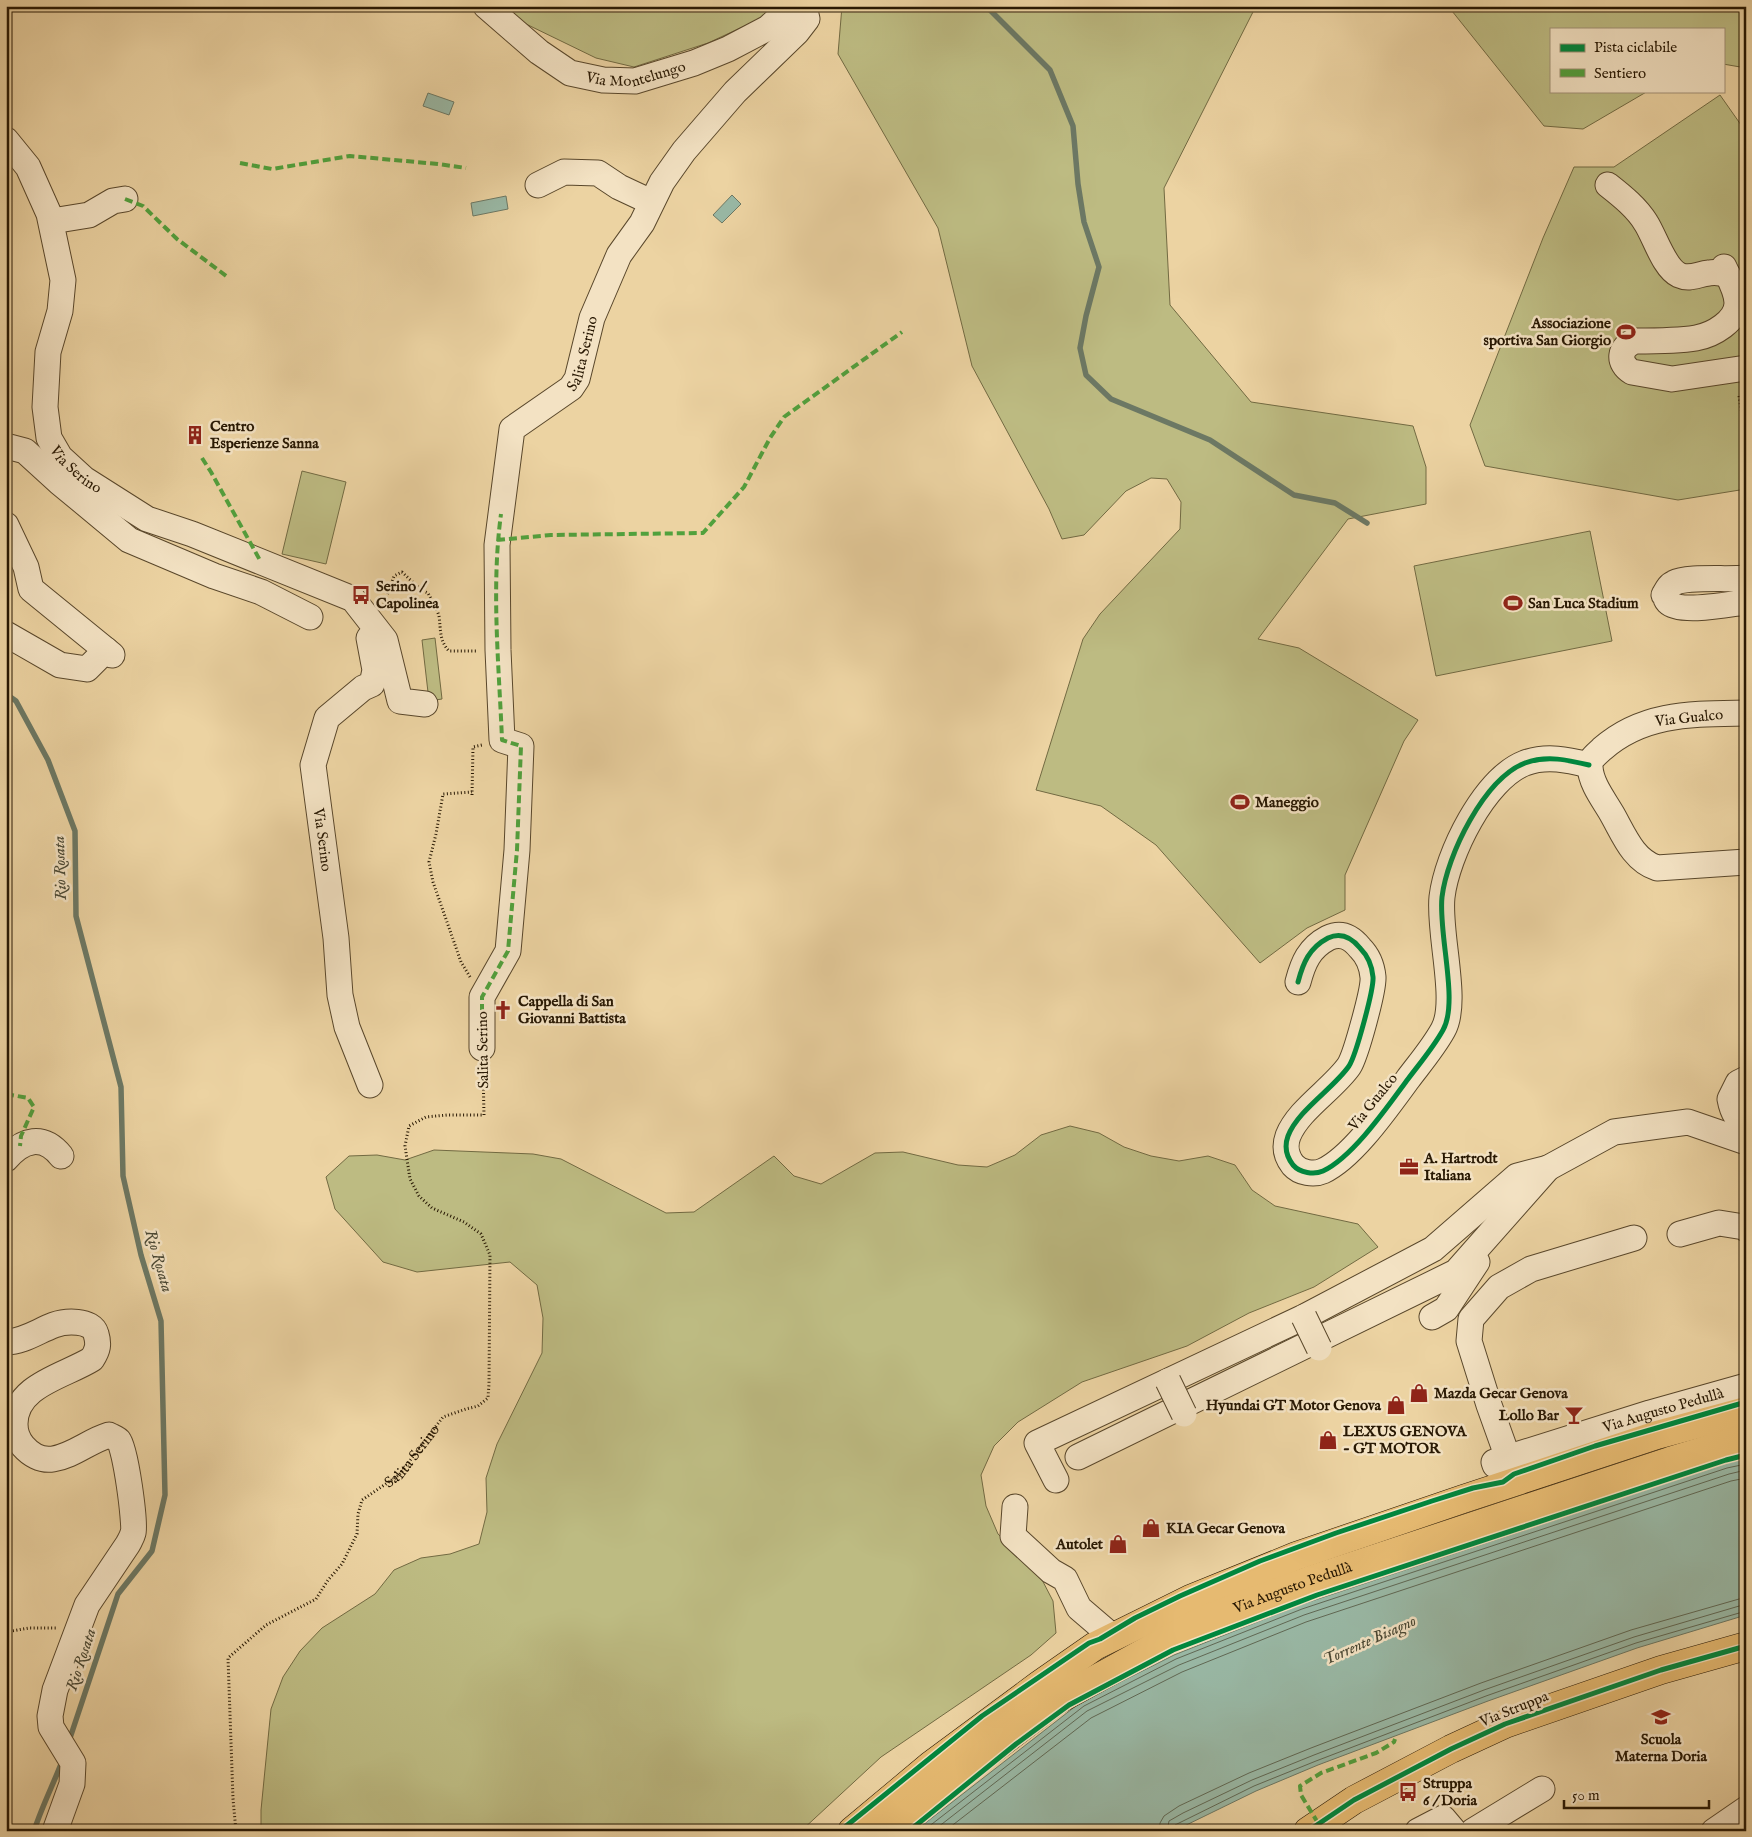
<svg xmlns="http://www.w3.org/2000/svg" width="1752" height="1837" viewBox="0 0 1752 1837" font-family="'IM FELL English',serif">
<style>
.green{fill:#bdbb82;stroke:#726a42}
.water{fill:#99b8a5;stroke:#6c7864}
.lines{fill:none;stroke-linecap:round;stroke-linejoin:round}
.shore{stroke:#606854;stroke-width:1}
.stream{stroke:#6c7864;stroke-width:5.5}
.minor-casing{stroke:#59472b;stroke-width:27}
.major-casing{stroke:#281803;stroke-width:29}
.path{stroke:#281803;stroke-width:3;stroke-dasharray:1 2.5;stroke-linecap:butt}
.minor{stroke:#f3e2c3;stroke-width:25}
.major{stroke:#e6ba71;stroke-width:28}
.minor-bridge-casing{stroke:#59472b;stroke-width:27;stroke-linecap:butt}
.minor-bridge{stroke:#f3e2c3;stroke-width:25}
.quiet{stroke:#51a13d;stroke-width:4;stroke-dasharray:8 4;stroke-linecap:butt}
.cycleway-casing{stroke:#f3e2c3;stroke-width:8}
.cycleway{stroke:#00873e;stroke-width:5}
.labels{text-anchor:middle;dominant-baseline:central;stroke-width:5;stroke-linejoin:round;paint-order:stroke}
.street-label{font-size:15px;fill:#281803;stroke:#f3e2c3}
.poi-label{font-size:15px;font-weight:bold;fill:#281803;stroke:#f3e2c3;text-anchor:start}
.water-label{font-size:16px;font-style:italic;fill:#4a4834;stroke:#f3e2c3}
</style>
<rect width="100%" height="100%" fill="#ecd3a2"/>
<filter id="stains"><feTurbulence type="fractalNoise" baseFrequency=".004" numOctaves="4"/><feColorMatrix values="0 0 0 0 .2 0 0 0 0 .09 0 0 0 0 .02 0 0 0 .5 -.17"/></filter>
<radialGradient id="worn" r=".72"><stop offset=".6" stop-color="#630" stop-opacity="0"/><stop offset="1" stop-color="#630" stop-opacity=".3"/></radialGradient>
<path class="green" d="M505 6H774L764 17 708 43 634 67 596 58 526 24Z
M842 6H1256L1164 188 1170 305 1251 402 1413 426 1426 467V504L1348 519 1258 639 1299 648 1418 720 1404 741 1345 875V910L1307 928 1260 963 1156 845 1101 806 1036 790 1083 639 1100 614 1180 529 1181 502 1167 479 1151 478 1126 491 1084 535 1062 539 1049 509 972 366 938 228 838 54Z
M1448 6H1746V68L1723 64V29H1551V91H1648L1583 129 1544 126Z
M1720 95 1746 132V489L1678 500 1485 466 1470 425 1543 238 1574 167H1614Z
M302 471 346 482 326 564 282 554Z
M1590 531 1612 641 1436 676 1414 566Z
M435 638 442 699 429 701 422 640Z
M1070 1126 1099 1133 1124 1147 1151 1156 1179 1161 1208 1156 1235 1165 1252 1190 1275 1206 1358 1224 1378 1247 1314 1287 1249 1313 1187 1346 1082 1382 1018 1422 994 1446 981 1475 986 1506 998 1534 1039 1574 1053 1601 1056 1633 1031 1655 881 1757 801 1831H261V1810L271 1709 283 1677 300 1651 322 1628 375 1594 394 1570 421 1558 450 1554 479 1544 487 1512 486 1478 497 1444 542 1353 543 1318 537 1285 510 1262 417 1272 383 1262 335 1209 326 1177 349 1156 377 1155 405 1160 434 1150 533 1154 561 1159 666 1213 694 1212 774 1156 794 1176 821 1184 875 1153 903 1152 958 1165 987 1167 1015 1155 1041 1135Z"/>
<path class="water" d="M428 93 454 102 449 115 423 106Z
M732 195 741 204 722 223 713 215Z
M506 196 508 209 473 216 471 203Z
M1746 1459V1615L1637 1648 1488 1701 1318 1765 1256 1791 1174 1831H915L1081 1702 1174 1655 1300 1605 1726 1463Z"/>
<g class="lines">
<path class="shore" d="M923 1831 1084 1706 1176 1659 1302 1609 1727 1468 1746 1464
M933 1831 1087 1711 1179 1665 1304 1615 1729 1474 1746 1470
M945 1831 1091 1718 1182 1672 1306 1622 1731 1481 1746 1478
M1159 1831 1160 1823 1164 1816 1179 1806 1249 1773 1311 1748 1481 1683 1631 1630 1746 1597
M1167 1831 1169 1821 1183 1813 1252 1780 1314 1755 1484 1690 1634 1637 1746 1604
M1173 1831 1175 1825 1254 1786 1316 1761 1486 1696 1636 1643 1746 1611"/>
<path class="stream" d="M986 6 1050 70 1073 126 1078 184 1084 222 1099 267 1086 316 1080 348 1086 375 1111 399 1210 440 1294 495 1335 503 1367 523
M6 694 16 701 48 760 75 831 76 916 121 1087 123 1176 141 1255 161 1321 165 1495 152 1551 118 1594 69 1741
M34 1831C42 1806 54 1783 63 1759"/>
<g class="minor-casing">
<g id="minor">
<path id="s2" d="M486 6 539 52 570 73 603 80 635 81 694 63 728 49 768 28 792 6"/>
<path id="s3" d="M6 140 28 167 49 214 63 280 60 311 48 352 45 407 49 438 60 457 84 479 147 519 192 534 353 599 385 640 400 701 425 704"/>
<path d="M538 185 564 172 598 173 619 187 651 202"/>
<path d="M1608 185C1622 196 1637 208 1646 223 1655 237 1664 268 1679 275 1690 280 1698 274 1709 273 1715 272 1722 273 1728 275"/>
<path d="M52 221 89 215 113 201 125 199"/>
<path d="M1724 267C1729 278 1737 291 1737 303 1737 321 1713 335 1696 338 1678 341 1653 341 1635 341 1619 347 1617 363 1632 372L1672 379 1746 368"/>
<path d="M6 446 25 451 59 482 129 540 214 576 261 592 310 617"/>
<path d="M6 525 26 567 31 589 112 655"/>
<path d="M1746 578C1728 580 1687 576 1674 583 1669 585 1667 590 1664 595 1665 596 1666 600 1668 602 1680 614 1729 604 1746 602"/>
<path d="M6 634 60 665 87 669 106 650"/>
<path id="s4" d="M369 638 375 670 372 684 363 688 327 718 313 765 336 938 340 995 347 1027 370 1085"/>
<path d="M1746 713C1694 714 1644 712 1602 749 1597 754 1589 759 1590 767 1591 784 1604 800 1612 814 1624 835 1633 860 1657 868L1746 862"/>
<path d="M1298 982C1303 963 1309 948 1328 938 1341 932 1351 937 1360 948 1367 955 1372 966 1373 977 1374 989 1356 1055 1349 1066 1333 1089 1298 1110 1288 1136 1284 1147 1286 1156 1293 1165 1300 1173 1314 1175 1323 1171 1353 1157 1388 1106 1408 1079 1420 1063 1433 1048 1443 1030 1459 1002 1438 933 1442 897 1447 855 1484 779 1525 763 1547 755 1568 760 1589 765"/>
<path id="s5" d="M482 1048V997L508 951 517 850 521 746 502 740 498 650 497 545 512 429 571 388 577 379 592 318 619 255 642 223 662 182 684 151 735 92 797 32 807 19 804 6"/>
<path d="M1746 1079 1738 1083 1730 1099C1732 1110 1736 1120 1746 1125"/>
<path d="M6 1159C23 1139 43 1134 61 1156"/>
<path d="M1680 1234 1719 1223 1744 1227 1746 1229"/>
<path d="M1432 1317 1446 1309 1477 1262"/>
<path d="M6 1342C23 1342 38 1331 54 1325 65 1321 92 1319 96 1334 99 1344 98 1350 92 1359 65 1376 15 1385 15 1424 15 1432 18 1440 23 1446 30 1454 41 1461 53 1459 73 1456 89 1441 109 1435 112 1437 117 1438 119 1441 125 1447 136 1524 133 1533 132 1537 130 1540 128 1544L87 1605 55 1690 50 1716 51 1727 73 1763 72 1784 55 1831"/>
<path d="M1078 1457 1456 1272 1548 1168"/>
<path d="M1508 1458 1489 1405 1469 1341 1471 1319 1499 1287 1531 1269 1634 1238"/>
<path id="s6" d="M1495 1465 1494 1462 1650 1413 1746 1386"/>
<path d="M1056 1480 1037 1443 1304 1317 1433 1249 1517 1176 1548 1168 1614 1132 1688 1122 1746 1142"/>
<path d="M1015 1507 1013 1536 1051 1571 1065 1579 1079 1608 1107 1632"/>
<path d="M1418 1831 1443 1818 1454 1831"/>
<path d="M1473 1831 1542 1789"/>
<path d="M1714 1831 1746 1809"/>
</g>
</g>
<g class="major-casing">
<g id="major">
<path d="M852 1831 931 1765 1039 1685 1095 1646 1190 1599 1296 1556 1463 1499 1657 1435 1746 1411"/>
<path id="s7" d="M885 1831 1056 1701 1203 1620 1310 1580 1670 1461 1746 1438"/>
<path d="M1308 1831 1354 1800 1451 1749 1505 1724 1661 1670 1746 1646"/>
</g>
</g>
<g class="path">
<path d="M1739 396 1746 440"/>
<path d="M384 604 394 576 402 572 421 590 428 593C432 601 437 609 439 616 441 630 439 640 449 651H477"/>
<path d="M472 795 473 747 482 745"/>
<path d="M470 977 461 962 433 882 429 862 436 834 443 794 472 792"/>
<path d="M6 1632 29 1628H56"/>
<path id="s1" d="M236 1831 233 1799 228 1658 266 1625 316 1599 328 1580 342 1564 357 1534 358 1514 362 1500 399 1475 443 1417 466 1409 478 1406 488 1398 489 1384 490 1255 481 1234 464 1222 432 1208 419 1196 410 1179 405 1146 409 1126 426 1117 447 1115H484L483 1068"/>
</g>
<use href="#minor" class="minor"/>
<use href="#major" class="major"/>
<g class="minor-bridge-casing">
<path id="minor-bridge" d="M1304 1317 1319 1348
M1168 1381 1184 1414"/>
</g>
<use href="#minor-bridge" class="minor-bridge"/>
<path class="quiet" d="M240 163 272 169 350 156 438 164 466 168
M125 199 143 206 177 239 229 278
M202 458 211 472 261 562
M497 540 551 535 703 533 744 487 770 438 784 417 902 332
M482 1048V997L508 951 517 850 521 746 502 740C499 665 491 588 501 514
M6 1094 28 1098 34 1107 21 1136 20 1146
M1318 1823 1301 1795 1300 1786 1321 1773 1376 1753 1394 1742 1395 1739"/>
<g class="cycleway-casing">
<path id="cycleway" d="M1298 982C1303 963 1309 948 1328 938 1341 932 1351 937 1360 948 1367 955 1372 966 1373 977 1374 989 1356 1055 1349 1066 1333 1089 1298 1110 1288 1136 1284 1147 1286 1156 1293 1165 1300 1173 1314 1175 1323 1171 1353 1157 1388 1106 1408 1079 1420 1063 1433 1048 1443 1030 1459 1002 1438 933 1442 897 1447 855 1484 779 1525 763 1547 755 1568 760 1589 765
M840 1831 982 1716 1089 1643 1100 1639 1135 1618 1180 1596 1260 1561 1336 1533 1432 1501 1473 1488 1503 1482 1514 1474 1595 1446 1746 1402
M909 1831 1016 1744 1069 1705 1173 1650 1317 1595 1726 1460 1746 1455
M1308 1831 1354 1800 1451 1749 1505 1724 1661 1670 1746 1646"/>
</g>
<use href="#cycleway" class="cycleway"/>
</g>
<defs>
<g id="stadium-bare" transform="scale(1.5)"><path d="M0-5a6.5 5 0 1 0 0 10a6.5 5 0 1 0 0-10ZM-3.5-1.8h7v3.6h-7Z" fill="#8f2418" stroke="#f3e2c3" stroke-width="2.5" paint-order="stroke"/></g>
<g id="building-bare" transform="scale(1.5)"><path d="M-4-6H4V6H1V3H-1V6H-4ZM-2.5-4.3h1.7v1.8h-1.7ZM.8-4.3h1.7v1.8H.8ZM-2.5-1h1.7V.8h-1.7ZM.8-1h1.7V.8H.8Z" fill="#8f2418" stroke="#f3e2c3" stroke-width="2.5" paint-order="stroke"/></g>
<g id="bus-bare" transform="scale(1.5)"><path d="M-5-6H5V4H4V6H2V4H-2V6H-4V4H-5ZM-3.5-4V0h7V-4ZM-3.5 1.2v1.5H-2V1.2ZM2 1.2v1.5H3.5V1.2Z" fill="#8f2418" stroke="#f3e2c3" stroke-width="2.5" paint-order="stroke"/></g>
<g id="church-bare" transform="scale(1.5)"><path d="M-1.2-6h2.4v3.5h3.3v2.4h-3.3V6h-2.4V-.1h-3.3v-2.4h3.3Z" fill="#8f2418" stroke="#f3e2c3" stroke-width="2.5" paint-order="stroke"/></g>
<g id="office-bare" transform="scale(1.5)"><path d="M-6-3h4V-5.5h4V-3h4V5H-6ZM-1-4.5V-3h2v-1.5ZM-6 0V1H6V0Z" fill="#8f2418" stroke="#f3e2c3" stroke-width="2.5" paint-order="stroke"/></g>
<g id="shop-bare" transform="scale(1.5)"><path d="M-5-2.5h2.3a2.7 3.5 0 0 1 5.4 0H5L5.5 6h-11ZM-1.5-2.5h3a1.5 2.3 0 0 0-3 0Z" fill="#8f2418" stroke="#f3e2c3" stroke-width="2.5" paint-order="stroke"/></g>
<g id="bar-bare" transform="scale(1.5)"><path d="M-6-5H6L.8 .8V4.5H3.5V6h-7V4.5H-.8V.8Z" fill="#8f2418" stroke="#f3e2c3" stroke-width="2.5" paint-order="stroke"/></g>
<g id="school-bare" transform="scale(1.5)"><path d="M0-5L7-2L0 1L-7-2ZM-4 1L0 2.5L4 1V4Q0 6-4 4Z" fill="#8f2418" stroke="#f3e2c3" stroke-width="2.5" paint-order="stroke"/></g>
</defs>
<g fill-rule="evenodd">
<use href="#stadium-bare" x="1626" y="332"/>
<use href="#building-bare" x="195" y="435"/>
<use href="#bus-bare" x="361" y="595"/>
<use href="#stadium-bare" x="1513" y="603"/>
<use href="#stadium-bare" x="1240" y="802"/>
<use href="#church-bare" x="503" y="1010"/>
<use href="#office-bare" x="1409" y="1167"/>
<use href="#shop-bare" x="1419" y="1393"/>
<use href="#shop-bare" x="1396" y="1405"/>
<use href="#bar-bare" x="1574" y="1415"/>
<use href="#shop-bare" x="1328" y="1440"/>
<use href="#shop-bare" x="1151" y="1528"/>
<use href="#shop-bare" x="1118" y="1544"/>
<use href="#school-bare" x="1661" y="1717"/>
<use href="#bus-bare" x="1408" y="1792"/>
</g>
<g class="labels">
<g class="street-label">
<text stroke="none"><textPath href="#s2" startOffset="175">Via Montelungo</textPath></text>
<text stroke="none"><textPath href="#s5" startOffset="750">Salita Serino</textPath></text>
<text stroke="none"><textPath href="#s3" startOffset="356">Via Serino</textPath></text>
<text transform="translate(1689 718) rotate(-6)">Via Gualco</text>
<text stroke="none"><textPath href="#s4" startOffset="228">Via Serino</textPath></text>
<text transform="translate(483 1050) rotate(-91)">Salita Serino</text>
<text transform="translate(1373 1102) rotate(-51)">Via Gualco</text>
<text stroke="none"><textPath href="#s6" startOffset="180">Via Augusto Pedullà</textPath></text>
<text stroke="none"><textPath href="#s1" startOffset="459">Salita Serino</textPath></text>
<text stroke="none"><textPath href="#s7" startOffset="478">Via Augusto Pedullà</textPath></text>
<text transform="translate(1514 1709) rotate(-22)">Via Struppa</text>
</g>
<g class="poi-label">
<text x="1611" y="323" text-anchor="end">Associazione<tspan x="1611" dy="17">sportiva San Giorgio</tspan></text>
<text x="210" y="426">Centro<tspan x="210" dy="17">Esperienze Sanna</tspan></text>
<text x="376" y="586">Serino /<tspan x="376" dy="17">Capolinea</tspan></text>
<text x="1528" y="603">San Luca Stadium</text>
<text x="1255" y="802">Maneggio</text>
<text x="518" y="1001">Cappella di San<tspan x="518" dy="17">Giovanni Battista</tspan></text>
<text x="1424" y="1158">A. Hartrodt<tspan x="1424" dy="17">Italiana</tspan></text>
<text x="1434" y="1393">Mazda Gecar Genova</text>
<text x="1381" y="1405" text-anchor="end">Hyundai GT Motor Genova</text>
<text x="1559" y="1415" text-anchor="end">Lollo Bar</text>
<text x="1343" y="1431">LEXUS GENOVA<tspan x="1343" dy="17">- GT MOTOR</tspan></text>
<text x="1166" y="1528">KIA Gecar Genova</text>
<text x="1103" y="1544" text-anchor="end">Autolet</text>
<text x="1661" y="1739" text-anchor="middle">Scuola<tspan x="1661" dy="17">Materna Doria</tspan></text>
<text x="1423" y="1783">Struppa<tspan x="1423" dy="17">6 / Doria</tspan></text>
</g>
<g class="water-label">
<text transform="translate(61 868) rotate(-92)">Rio Rosata</text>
<text transform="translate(158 1261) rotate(74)">Rio Rosata</text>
<text transform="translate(1370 1641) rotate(-24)">Torrente Bisagno</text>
<text transform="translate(82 1660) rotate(-72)">Rio Rosata</text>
</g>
</g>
<rect width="1752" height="1837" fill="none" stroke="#ecd3a2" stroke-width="25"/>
<rect x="8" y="8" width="1737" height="1822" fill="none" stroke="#281803" stroke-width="2.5"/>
<rect x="12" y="12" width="1727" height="1812" fill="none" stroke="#281803"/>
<rect x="1550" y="28" width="175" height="65" fill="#f3e2c3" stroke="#a29176"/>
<rect x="1560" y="44" width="25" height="8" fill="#00873e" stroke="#a29176"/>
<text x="1594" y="52" font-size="15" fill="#281803">Pista ciclabile</text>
<rect x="1560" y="69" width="25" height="8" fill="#51a13d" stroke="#a29176"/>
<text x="1594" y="78" font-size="15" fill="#281803">Sentiero</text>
<path d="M1564 1800v8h145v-8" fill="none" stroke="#281803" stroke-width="2.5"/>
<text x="1572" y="1800" font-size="15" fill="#281803" stroke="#f3e2c3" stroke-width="4" paint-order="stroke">50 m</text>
<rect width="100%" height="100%" filter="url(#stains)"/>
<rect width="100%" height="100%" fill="url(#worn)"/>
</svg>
